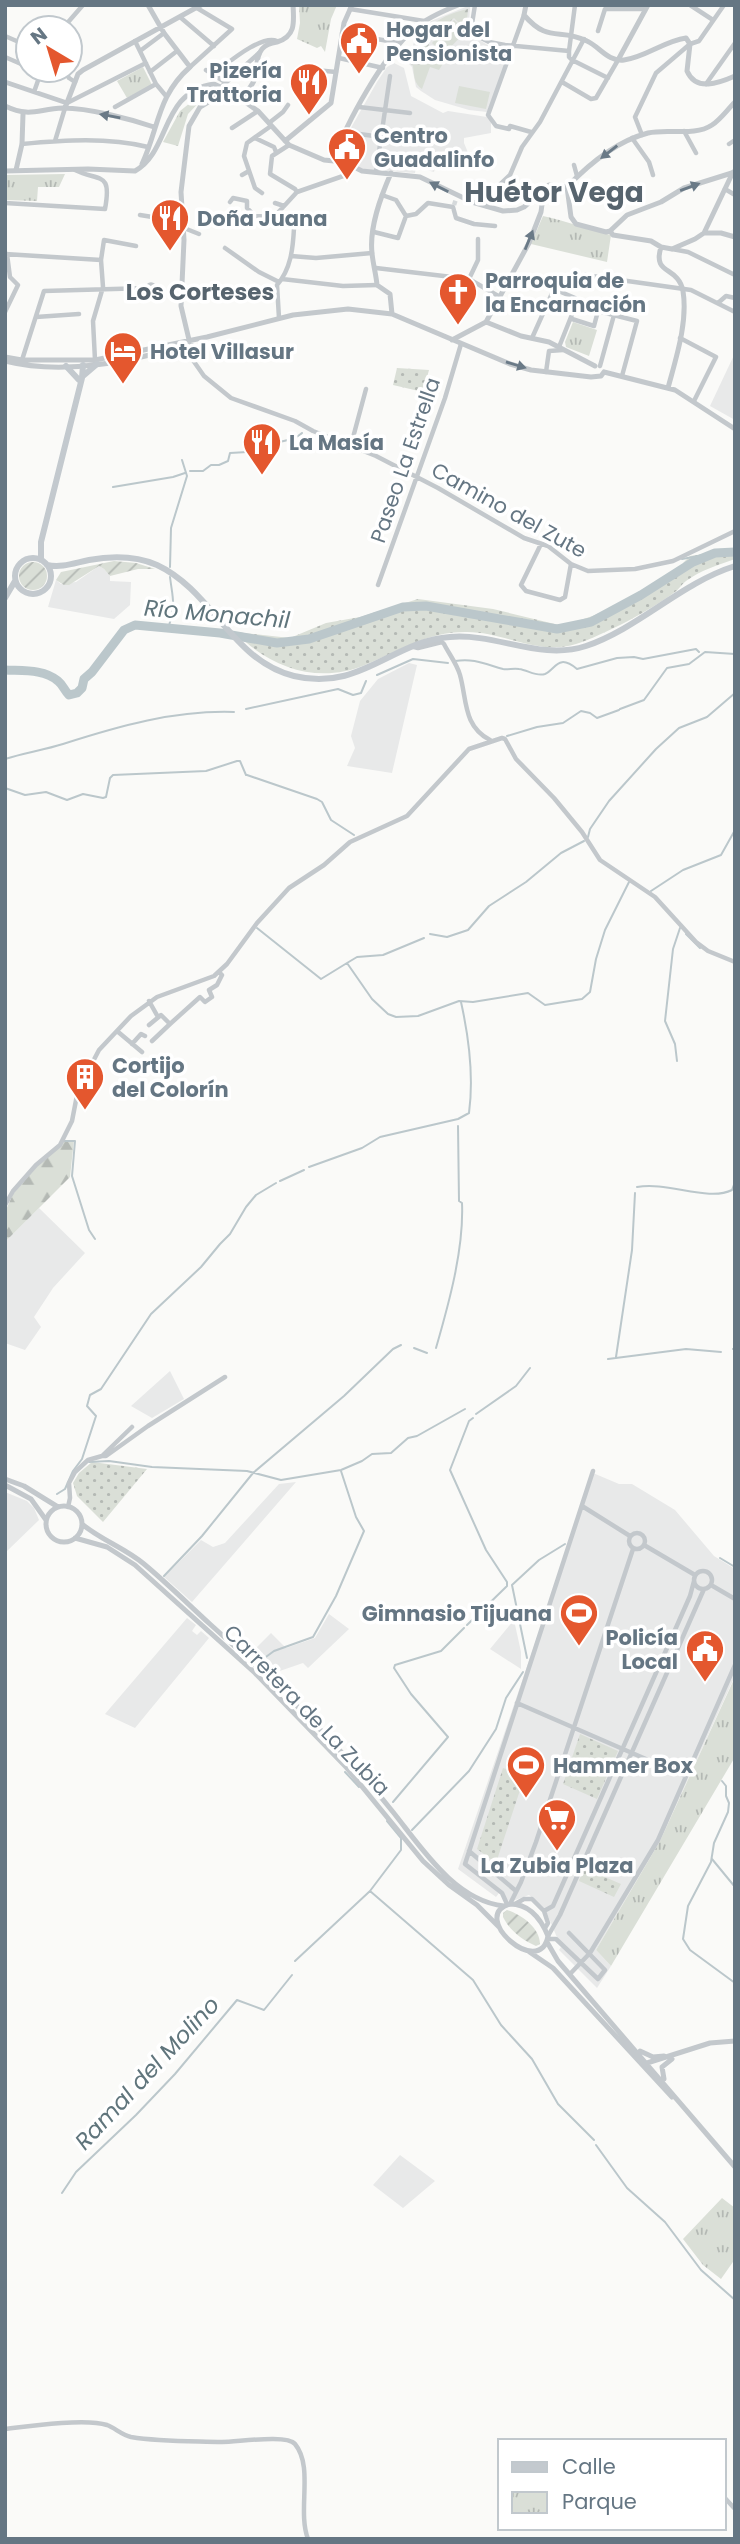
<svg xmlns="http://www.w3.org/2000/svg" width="740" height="2544" viewBox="0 0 740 2544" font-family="Poppins,sans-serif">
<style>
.built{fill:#e8e9e9}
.grass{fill:url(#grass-dots)}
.forest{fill:url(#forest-firs)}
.park{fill:url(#park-tufts)}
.garden{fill:url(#garden-furrows)}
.pitch{fill:#dadfd7}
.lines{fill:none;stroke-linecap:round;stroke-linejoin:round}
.stream{stroke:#bbc7cb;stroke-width:2}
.river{stroke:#bbc7cb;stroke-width:9}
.minor-tunnel{stroke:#d5d9db;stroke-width:4.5;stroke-dasharray:4.5 2;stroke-linecap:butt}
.minor{stroke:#c3c8cc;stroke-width:4.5}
.tertiary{stroke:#c3c8cc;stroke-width:5}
.secondary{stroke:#c3c9ce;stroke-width:6}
.oneway{fill:#6a7a87}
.labels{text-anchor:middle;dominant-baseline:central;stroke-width:7;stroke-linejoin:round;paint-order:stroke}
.poi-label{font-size:21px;font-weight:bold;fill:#657683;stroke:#fff;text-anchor:start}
.street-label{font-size:21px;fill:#657683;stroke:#fff}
.neighbourhood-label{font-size:23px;font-weight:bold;fill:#57646e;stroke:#fff}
.water-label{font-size:23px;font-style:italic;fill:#60757c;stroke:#fff}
.district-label{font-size:28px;font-weight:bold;fill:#57646e;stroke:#fff}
</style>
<defs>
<pattern id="grass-dots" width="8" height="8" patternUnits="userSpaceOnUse" patternTransform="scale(1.75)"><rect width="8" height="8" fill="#dadfd7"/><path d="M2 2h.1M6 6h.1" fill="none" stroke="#b4b9b4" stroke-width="1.8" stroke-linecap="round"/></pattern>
<pattern id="forest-firs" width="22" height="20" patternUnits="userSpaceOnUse" patternTransform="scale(1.75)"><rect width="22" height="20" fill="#dadfd7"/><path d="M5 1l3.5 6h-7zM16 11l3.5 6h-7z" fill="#b4b9b4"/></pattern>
<pattern id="park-tufts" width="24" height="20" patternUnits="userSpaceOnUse" patternTransform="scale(1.75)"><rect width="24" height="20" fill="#dadfd7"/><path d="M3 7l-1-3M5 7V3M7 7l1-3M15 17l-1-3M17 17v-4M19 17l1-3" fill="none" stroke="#b4b9b4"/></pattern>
<pattern id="garden-furrows" width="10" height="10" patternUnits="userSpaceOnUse" patternTransform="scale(1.75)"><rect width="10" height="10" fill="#dadfd7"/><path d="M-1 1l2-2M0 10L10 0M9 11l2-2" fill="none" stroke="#b4b9b4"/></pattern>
</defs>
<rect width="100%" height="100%" fill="#fafaf8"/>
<path class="built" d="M468 6 470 7 469 25 476 38 491 47 511 51 487 112 469 110 435 100 421 91 416 87 412 67 408 63 414 42 431 21Z
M394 63 404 68 411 96 443 113 448 111 487 117 491 121V133L464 138V143L469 155H438L434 172 416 167 415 173 358 169 347 160 338 159 336 155 340 147 377 82 387 67Z
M735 353V420L710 406Z
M99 566 104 569 110 576V581L131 582 130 605 114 619 48 607 56 580 61 584 76 582Z
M409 663 417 665 392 773 347 766 355 748 351 736 360 701 378 679Z
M39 1208 85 1253 53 1288 34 1317 41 1327 25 1350 5 1343V1242Z
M170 1371 184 1399 152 1418 131 1406Z
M593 1473 619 1484H632L675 1510 714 1556 735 1569V1676L660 1841 596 1950 611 1966 597 1988 559 1950 561 1947 545 1909 529 1895 510 1902 499 1893 496 1897 458 1869Z
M296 1482 192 1602 164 1577 201 1540 213 1547 225 1543 279 1484Z
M5 1492 27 1501 34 1508 39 1520 5 1553Z
M329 1614 349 1629 308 1668 303 1663 271 1674 249 1655 271 1633 286 1648 315 1638Z
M187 1618 196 1625 192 1631 197 1635 201 1631 209 1638 135 1728 105 1714Z
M514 1620 521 1652V1669L490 1649Z
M400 2155 435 2181 403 2208 373 2185Z"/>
<path class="grass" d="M397 368 429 370 423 392 393 385Z
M735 549V559C718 565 701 570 686 581 682 584 679 589 675 592 651 610 604 635 576 644 539 656 502 631 465 632 427 632 399 651 365 665 317 685 269 667 235 632L290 638 326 623 360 617 418 599 493 609 559 625C606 618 642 588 683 567V563L690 556Z
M92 1462 147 1469 103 1522 77 1496 73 1483 79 1473Z
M580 1734 618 1751 597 1799 563 1784Z
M503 1768 525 1775 496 1863 477 1849Z
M584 1868 621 1884 614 1897 579 1881Z"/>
<path class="forest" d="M468 9 466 30 454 18 430 40 428 47 444 62 439 70 430 67 422 89C414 84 414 75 413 66L411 64C420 31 433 17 468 9Z
M74 1140 70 1177 5 1242V1212L13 1194 37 1166 63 1142Z"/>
<path class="park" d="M299 5H337L331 19 325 52 321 46 317 48 297 39 300 23Z
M143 67 152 85 127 98 117 81Z
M205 91H208L207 94 188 114 178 146 163 142 180 111Z
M65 174 59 187H38L37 201 5 200V175Z
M543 216C566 221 588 229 611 235L607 262 531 244Z
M573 322 597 330 589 356 566 347 565 342Z
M735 1677V1757L611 1966 596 1950 660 1841Z
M722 2198 735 2208V2259L721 2279 703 2265 683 2239Z"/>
<path class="garden" d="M114 561 136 563 155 569H138L110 576 104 569 99 566 69 585H64L56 580 61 572Z
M19 576a14 14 0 1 1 28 0a14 14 0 1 1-28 0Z
M507 1910C522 1915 540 1928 540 1944L536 1946C522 1940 510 1931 503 1917V1913Z"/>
<path class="pitch" d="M454 20 466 31 444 54 432 43Z
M459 86 490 92 486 109 455 103Z"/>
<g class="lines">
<path class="stream" d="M190 471H203L211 465H219L228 461 230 453 264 451C274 438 291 444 302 433
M113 487 173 477 185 473
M682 559 715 553
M170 567 171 528 187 476 182 460
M168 629C176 603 173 601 170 577
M455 661C474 658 485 664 503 669 508 670 513 668 519 669 528 670 536 677 545 674 556 669 558 653 577 669L617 658 634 657 643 659 696 649 699 652
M377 675 413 659 448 663
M246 709 338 689 353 695 361 693 366 681
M620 709 644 700 667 668 689 664 705 652 735 654
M507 736 537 727 563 723 581 711 590 713 597 718 619 710
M5 759C24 753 44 750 63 744 119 726 175 710 234 712
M247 775 317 799 322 802 331 820 354 835
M5 788 25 795 46 792 67 800 83 794 103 798 106 797 110 778 113 775 206 771 237 761H240L246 775
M588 837 590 829 609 801 656 749 679 728 707 717 735 693
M651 891 683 870 721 855 735 830
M257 928 321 979 347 963 372 999 388 1014 396 1017 418 1016 459 1001 473 1002 528 993 545 1005 582 999 590 992 596 959 605 930 629 882
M430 934 447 937 468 930 489 906 526 882 561 853 584 841
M686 934 700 948
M347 963 357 957 383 955 424 938
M677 1061 675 1044 665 1021 673 949 680 928
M64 1141H75L72 1176 89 1230 95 1239
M309 1167 362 1148 380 1137 458 1119 469 1113C474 1076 469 1038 461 1002
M280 1181 304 1170
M637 1187C667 1181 708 1202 732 1190L735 1182
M414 1348 427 1353
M436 1348C449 1303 464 1249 462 1203L459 1201 458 1126
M733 1349 735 1348
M616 1357 632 1250 635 1193
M608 1359 686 1349 721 1352
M476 1414 516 1386 530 1368
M89 1462 109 1461 152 1467 247 1471 281 1480 341 1470 362 1461 372 1454 391 1453 408 1438 417 1436 465 1409
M57 1494 65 1489 73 1471 82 1459 96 1416 87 1406 90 1395 101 1389 151 1314 201 1267 220 1244 230 1234 246 1207 256 1195 276 1183
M720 1558 735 1567
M164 1576 202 1536 253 1473 344 1396 393 1349 401 1345
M467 1625 507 1586V1582L486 1550 450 1470 469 1421 473 1418
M527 1658 512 1585 539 1560 565 1544
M259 1662 274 1651 313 1637 336 1596 364 1531 356 1517 341 1471
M345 1772 359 1787
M722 1781 726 1786V1796L729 1803 728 1812 714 1843 711 1862 688 1906 683 1939 690 1950 735 1983
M393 1802 448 1737 411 1694 394 1668 395 1665 441 1651 464 1628
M387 1821 401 1838
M412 1830 469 1771 496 1729 506 1698 523 1672
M712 1859 735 1887
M370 1891 473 1980 501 2025 532 2059 558 2104 594 2140
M295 1961 370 1891 401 1850V1839
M596 2145 627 2188 665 2222 701 2270 735 2300
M62 2193 76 2172 136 2115 175 2074 237 2000 264 2010 292 1975"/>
<path class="river" d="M5 670C23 671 44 669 58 681 63 685 64 690 69 695L77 693 82 688 84 679 92 672 124 630 135 625 220 633 277 643 309 639 403 607 426 606 557 629 591 622 641 595 693 562 715 553 735 552"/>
<path class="minor-tunnel" d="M454 205 456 199"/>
<path class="minor" d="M475 5 472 24 481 38 489 42 505 45 569 51
M690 5 713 20
M350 9 424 21
M524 15 488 115 496 126 509 129 510 126 531 132
M180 17 214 46
M63 28 83 5
M598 31 605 9H645
M342 33 400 43
M5 36 28 46
M135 41 156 84 166 96
M140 51 164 33
M5 57 28 67
M339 58 383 68
M572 60 569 57V51L575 5
M572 60 608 78
M190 67 232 29 197 8
M64 70 69 78 75 82
M206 70 225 82
M315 70 336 72
M150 72 177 51
M213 74C227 64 261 34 277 41
M5 82 67 103 146 63
M562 82 591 99 596 98 618 60
M706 84 735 43
M221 87 259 53
M34 92 41 72 45 70
M115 107 156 84
M359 107 410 113
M269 123 283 112 288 105
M232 128 258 111
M684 131 696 153
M345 132 410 141
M642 135 635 117 656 73 690 44 699 41 724 5
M255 138 274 147 276 152
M632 138 649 162 653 175
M55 141 65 108
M22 144C64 140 108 137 148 147
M729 144 735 140
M289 145 272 156 270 174 295 189 297 192
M574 165 577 176
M376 172 390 76
M242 175 249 171
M725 189 735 195
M262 193 255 188 244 156 247 143 271 126
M382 195 396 200 406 216 416 214 428 203 453 207 456 218 474 224 495 226
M230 202 233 198 247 201V208L255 216 274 217 297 192 346 175 354 168
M5 203 105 209C112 171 100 182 75 170
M275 203 284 206
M486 206 488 196 510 175 522 147 540 122 584 39
M140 215 183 222
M184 228 199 234
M374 232 398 238 406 216
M225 248 259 272 279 282
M672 249 688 252 735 275
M5 254 101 260
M291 256 316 258 372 253
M376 268 469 279 500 297
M585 275 691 290 735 312
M282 279 343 286 377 285
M469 279 478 260V239
M147.5 288a3.5 3.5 0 1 1 7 0a3.5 3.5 0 1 1-7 0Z
M718 303 726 296 735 298
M5 312 18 285 10 277 7 254
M36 317 79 314
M279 318 277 285C291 269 293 248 294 228
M572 319 594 326 598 311 637 321 622 376
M532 338 554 289 575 298 577 302 559 347
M680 338 716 357 694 401
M183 346 204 376 231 398 295 421 313 431 376 456 438 488 524 538 548 546 571 564 588 571 635 569 673 561 735 531
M22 360 44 291 148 288
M95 360 93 321 103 287 101 260 104 240 136 246
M600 366 614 315
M546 372 549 351 563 350
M351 445 366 389
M541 544 521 585 526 591 560 600 565 597 571 564
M378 585 445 398 461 344
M414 647 418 648 442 642 444 644C449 654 457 664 460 675 467 700 463 726 490 740
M149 1001 158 1017
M170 1024 200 997 205 1002 212 997 209 990 217 985 222 975 219 972
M149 1025 161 1015 170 1024 152 1041
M117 1031 142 1052
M132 1044 141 1034 145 1036
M5 1205 13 1191 36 1165 60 1145 72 1121 78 1090 99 1050 131 1016 157 997 214 976 227 964 257 923 289 888 324 865 350 842 407 816 469 749 502 738 505 739 516 759 554 798 582 832 600 860 655 897 696 942 708 951 735 962
M102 1456H106L148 1426 225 1377
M582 1506 630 1536
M68 1507 70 1498 69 1483 75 1472 88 1460 102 1456 132 1427
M629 1541a8 8 0 1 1 16 0a8 8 0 1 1-16 0Z
M644 1545 695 1575
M694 1580a9 9 0 1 1 18 0a9 9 0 1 1-18 0Z
M711 1585 735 1599
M517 1703 685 1776
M469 1851 516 1891
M507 1904 502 1893 465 1864 593 1471
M510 1904 521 1882 536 1842 633 1549
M515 1904 524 1899H532L544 1911 548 1923 545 1928
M544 1911 553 1906 690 1596 694 1581
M548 1936 560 1915 704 1589
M548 1939H556L598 1979 605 1970 569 1933
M570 1974 590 1953 658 1840 735 1665
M5 2429C29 2426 86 2418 107 2425 115 2428 122 2435 131 2437 161 2442 192 2441 222 2442 238 2442 287 2434 295 2444 314 2467 297 2511 308 2539
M724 2497 735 2509"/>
<path class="tertiary" d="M526 5 524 15C549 44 559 27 587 41 600 47 608 62 624 60 646 57 664 41 686 38L690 44 687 71C696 92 719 83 735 76
M618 60 648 5
M5 106C31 118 37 109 63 108 89 108 130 119 154 127
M65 108 78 74 83 70 201 5
M285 141 331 103 344 23 352 5
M333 161C346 123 384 54 415 28 427 18 443 11 458 5
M142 164C159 128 157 96 190 67L164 33 148 5
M16 170 22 144 23 114
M5 171 88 169 135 171C171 151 160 92 214 84L231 92 258 111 289 145 324 160 344 162 362 171 420 177 472 202 503 211 517 210 524 207 549 185 567 187
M391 173C381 196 369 227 372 253 373 264 376 274 377 285L390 294 392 314
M567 187 571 217 576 224 606 232 610 231 613 235 651 241 661 247 672 249 695 239 704 233 733 172
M567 187C588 165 617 141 648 133 668 128 694 137 712 125 721 119 727 110 735 102
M610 231 627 215 661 202 684 188 735 172
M704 233H721L735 237
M661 247C652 276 678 265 683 291 688 322 676 358 668 388
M486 322 521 336 549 342 595 366
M452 340 486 322 529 243 541 212 544 189
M190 344 181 306 184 240 181 192 189 126 200 107 218 96 243 95C265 75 251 63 262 49 266 44 271 43 277 42 296 36 294 22 293 5
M5 357 22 360H95L207 337 293 315 348 309 392 314 510 364 531 370 591 377 601 376 604 372
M5 361C65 376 133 361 191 344
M604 372 675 390 735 429
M5 1479 24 1486 58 1507
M5 1485 31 1499 46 1520
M46 1524a18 18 0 1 1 36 0a18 18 0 1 1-36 0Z
M82 1524C101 1540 125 1548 144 1564 167 1583 189 1605 211 1625 276 1683 339 1744 393 1812 421 1847 455 1901 504 1906
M75 1538 107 1547 135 1565 255 1673 346 1767 423 1861 449 1885 477 1905 499 1927
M510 1904C529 1904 541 1919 548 1936 540 1980 468 1916 510 1904Z
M547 1942 558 1961 735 2167
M528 1951 553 1968 672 2097
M640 2051 653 2057 664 2056
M647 2063 710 2043 735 2041
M664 2079 662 2067 672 2059"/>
<path class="secondary" d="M66 366 79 380
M83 376 97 364
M15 576a18 18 0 1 1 36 0a18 18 0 1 1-36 0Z
M41 560V542L82 378 83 365
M47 565C62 568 74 563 89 560 111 556 136 556 157 565 213 591 232 661 294 676 360 692 392 641 450 637 497 633 540 661 586 646 639 628 681 583 735 566
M5 598 15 581"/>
</g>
<defs><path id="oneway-solid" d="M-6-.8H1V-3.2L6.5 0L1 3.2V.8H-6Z" transform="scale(1.75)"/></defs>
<g class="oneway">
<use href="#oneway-solid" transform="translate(110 116) rotate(-170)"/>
<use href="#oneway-solid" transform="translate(609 152) rotate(142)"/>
<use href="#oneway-solid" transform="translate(439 187) rotate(-153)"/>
<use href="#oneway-solid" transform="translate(690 187) rotate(-20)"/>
<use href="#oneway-solid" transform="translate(529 240) rotate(-68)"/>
<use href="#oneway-solid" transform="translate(516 365) rotate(17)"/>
</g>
<defs>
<g id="civic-pin" transform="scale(2.0125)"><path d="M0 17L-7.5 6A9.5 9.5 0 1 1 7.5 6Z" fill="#e4572e" stroke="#fff"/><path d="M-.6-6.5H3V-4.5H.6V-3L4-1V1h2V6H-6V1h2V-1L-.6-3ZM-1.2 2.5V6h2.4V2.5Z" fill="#fff"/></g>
<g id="restaurant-pin" transform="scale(2.0125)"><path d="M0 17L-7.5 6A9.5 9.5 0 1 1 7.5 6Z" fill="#e4572e" stroke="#fff"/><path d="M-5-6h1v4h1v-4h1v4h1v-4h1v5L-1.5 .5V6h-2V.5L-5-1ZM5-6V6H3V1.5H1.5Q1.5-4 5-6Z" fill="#fff"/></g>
<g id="church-pin" transform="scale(2.0125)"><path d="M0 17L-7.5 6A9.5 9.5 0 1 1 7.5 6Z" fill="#e4572e" stroke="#fff"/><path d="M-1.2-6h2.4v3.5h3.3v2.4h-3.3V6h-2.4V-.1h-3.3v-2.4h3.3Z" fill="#fff"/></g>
<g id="hotel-pin" transform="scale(2.0125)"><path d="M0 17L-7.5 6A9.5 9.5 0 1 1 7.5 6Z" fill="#e4572e" stroke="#fff"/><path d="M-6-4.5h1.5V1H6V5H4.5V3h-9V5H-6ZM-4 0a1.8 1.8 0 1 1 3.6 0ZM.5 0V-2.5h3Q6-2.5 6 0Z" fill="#fff"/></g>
<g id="building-pin" transform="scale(2.0125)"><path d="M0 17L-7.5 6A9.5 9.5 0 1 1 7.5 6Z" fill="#e4572e" stroke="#fff"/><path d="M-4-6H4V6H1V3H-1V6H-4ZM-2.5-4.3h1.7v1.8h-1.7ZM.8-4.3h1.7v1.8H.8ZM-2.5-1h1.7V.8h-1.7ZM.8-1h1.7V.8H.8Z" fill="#fff"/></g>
<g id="stadium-pin" transform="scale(2.0125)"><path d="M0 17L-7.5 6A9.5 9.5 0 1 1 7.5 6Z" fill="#e4572e" stroke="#fff"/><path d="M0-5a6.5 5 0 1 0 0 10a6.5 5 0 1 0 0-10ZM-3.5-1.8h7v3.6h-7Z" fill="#fff"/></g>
<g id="supermarket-pin" transform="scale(2.0125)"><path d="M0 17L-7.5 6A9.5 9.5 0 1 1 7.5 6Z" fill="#e4572e" stroke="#fff"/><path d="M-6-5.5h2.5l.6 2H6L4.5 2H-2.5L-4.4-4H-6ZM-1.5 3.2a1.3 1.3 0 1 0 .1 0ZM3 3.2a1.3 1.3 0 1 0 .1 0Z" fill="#fff"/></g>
</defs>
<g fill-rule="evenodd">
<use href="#civic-pin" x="359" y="41"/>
<use href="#restaurant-pin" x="309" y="82"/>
<use href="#civic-pin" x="347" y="147"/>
<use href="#restaurant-pin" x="170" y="218"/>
<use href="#church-pin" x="458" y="292"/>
<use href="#hotel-pin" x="123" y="351"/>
<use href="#restaurant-pin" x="262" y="442"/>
<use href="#building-pin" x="85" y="1077"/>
<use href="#stadium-pin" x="579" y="1613"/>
<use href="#civic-pin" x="705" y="1649"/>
<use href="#stadium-pin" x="526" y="1765"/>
<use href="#supermarket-pin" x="557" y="1818"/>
</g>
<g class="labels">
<g class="poi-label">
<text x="386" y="29">Hogar del<tspan x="386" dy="24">Pensionista</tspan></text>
<text x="282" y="70" text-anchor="end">Pizería<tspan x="282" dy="24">Trattoria</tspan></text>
<text x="374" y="135">Centro<tspan x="374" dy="24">Guadalinfo</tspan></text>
<text x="197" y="218">Doña Juana</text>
<text x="485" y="280">Parroquia de<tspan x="485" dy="24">la Encarnación</tspan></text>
<text x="150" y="351">Hotel Villasur</text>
<text x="289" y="442">La Masía</text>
<text x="112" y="1065">Cortijo<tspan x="112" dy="24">del Colorín</tspan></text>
<text x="552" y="1613" text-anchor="end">Gimnasio Tijuana</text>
<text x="678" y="1637" text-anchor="end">Policía<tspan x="678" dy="24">Local</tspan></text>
<text x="553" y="1765">Hammer Box</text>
<text x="557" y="1865" text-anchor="middle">La Zubia Plaza</text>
</g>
<g class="street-label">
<text transform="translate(405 460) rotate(-71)">Paseo La Estrella</text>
<text transform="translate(509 510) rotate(29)">Camino del Zute</text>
<text transform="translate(307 1710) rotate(46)">Carretera de La Zubia</text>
</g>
<g class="neighbourhood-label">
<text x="200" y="292">Los Corteses</text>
</g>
<g class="water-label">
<text transform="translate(217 614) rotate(5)">Río Monachil</text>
<text transform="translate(147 2073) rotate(-47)">Ramal del Molino</text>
</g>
<g class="district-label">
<text x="554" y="192">Huétor Vega</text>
</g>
</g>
<rect width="740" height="2544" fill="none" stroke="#657683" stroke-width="14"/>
<rect x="498" y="2439" width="228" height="91" fill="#ffffff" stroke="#c1c8cd" stroke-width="2"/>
<rect x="512" y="2462" width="35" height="10" fill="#c3c9ce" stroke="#c1c8cd" stroke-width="2"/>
<text x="562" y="2474" font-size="21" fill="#657683">Calle</text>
<rect x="512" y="2492" width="35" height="21" fill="url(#park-tufts)" stroke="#c1c8cd" stroke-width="2"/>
<text x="562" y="2509" font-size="21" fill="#657683">Parque</text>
<g transform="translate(49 49) rotate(322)"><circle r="33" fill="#ffffff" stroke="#c1c8cd" stroke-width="2"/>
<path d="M0-5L12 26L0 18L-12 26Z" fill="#e4572e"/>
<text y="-10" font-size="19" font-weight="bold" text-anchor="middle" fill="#657683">N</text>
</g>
</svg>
